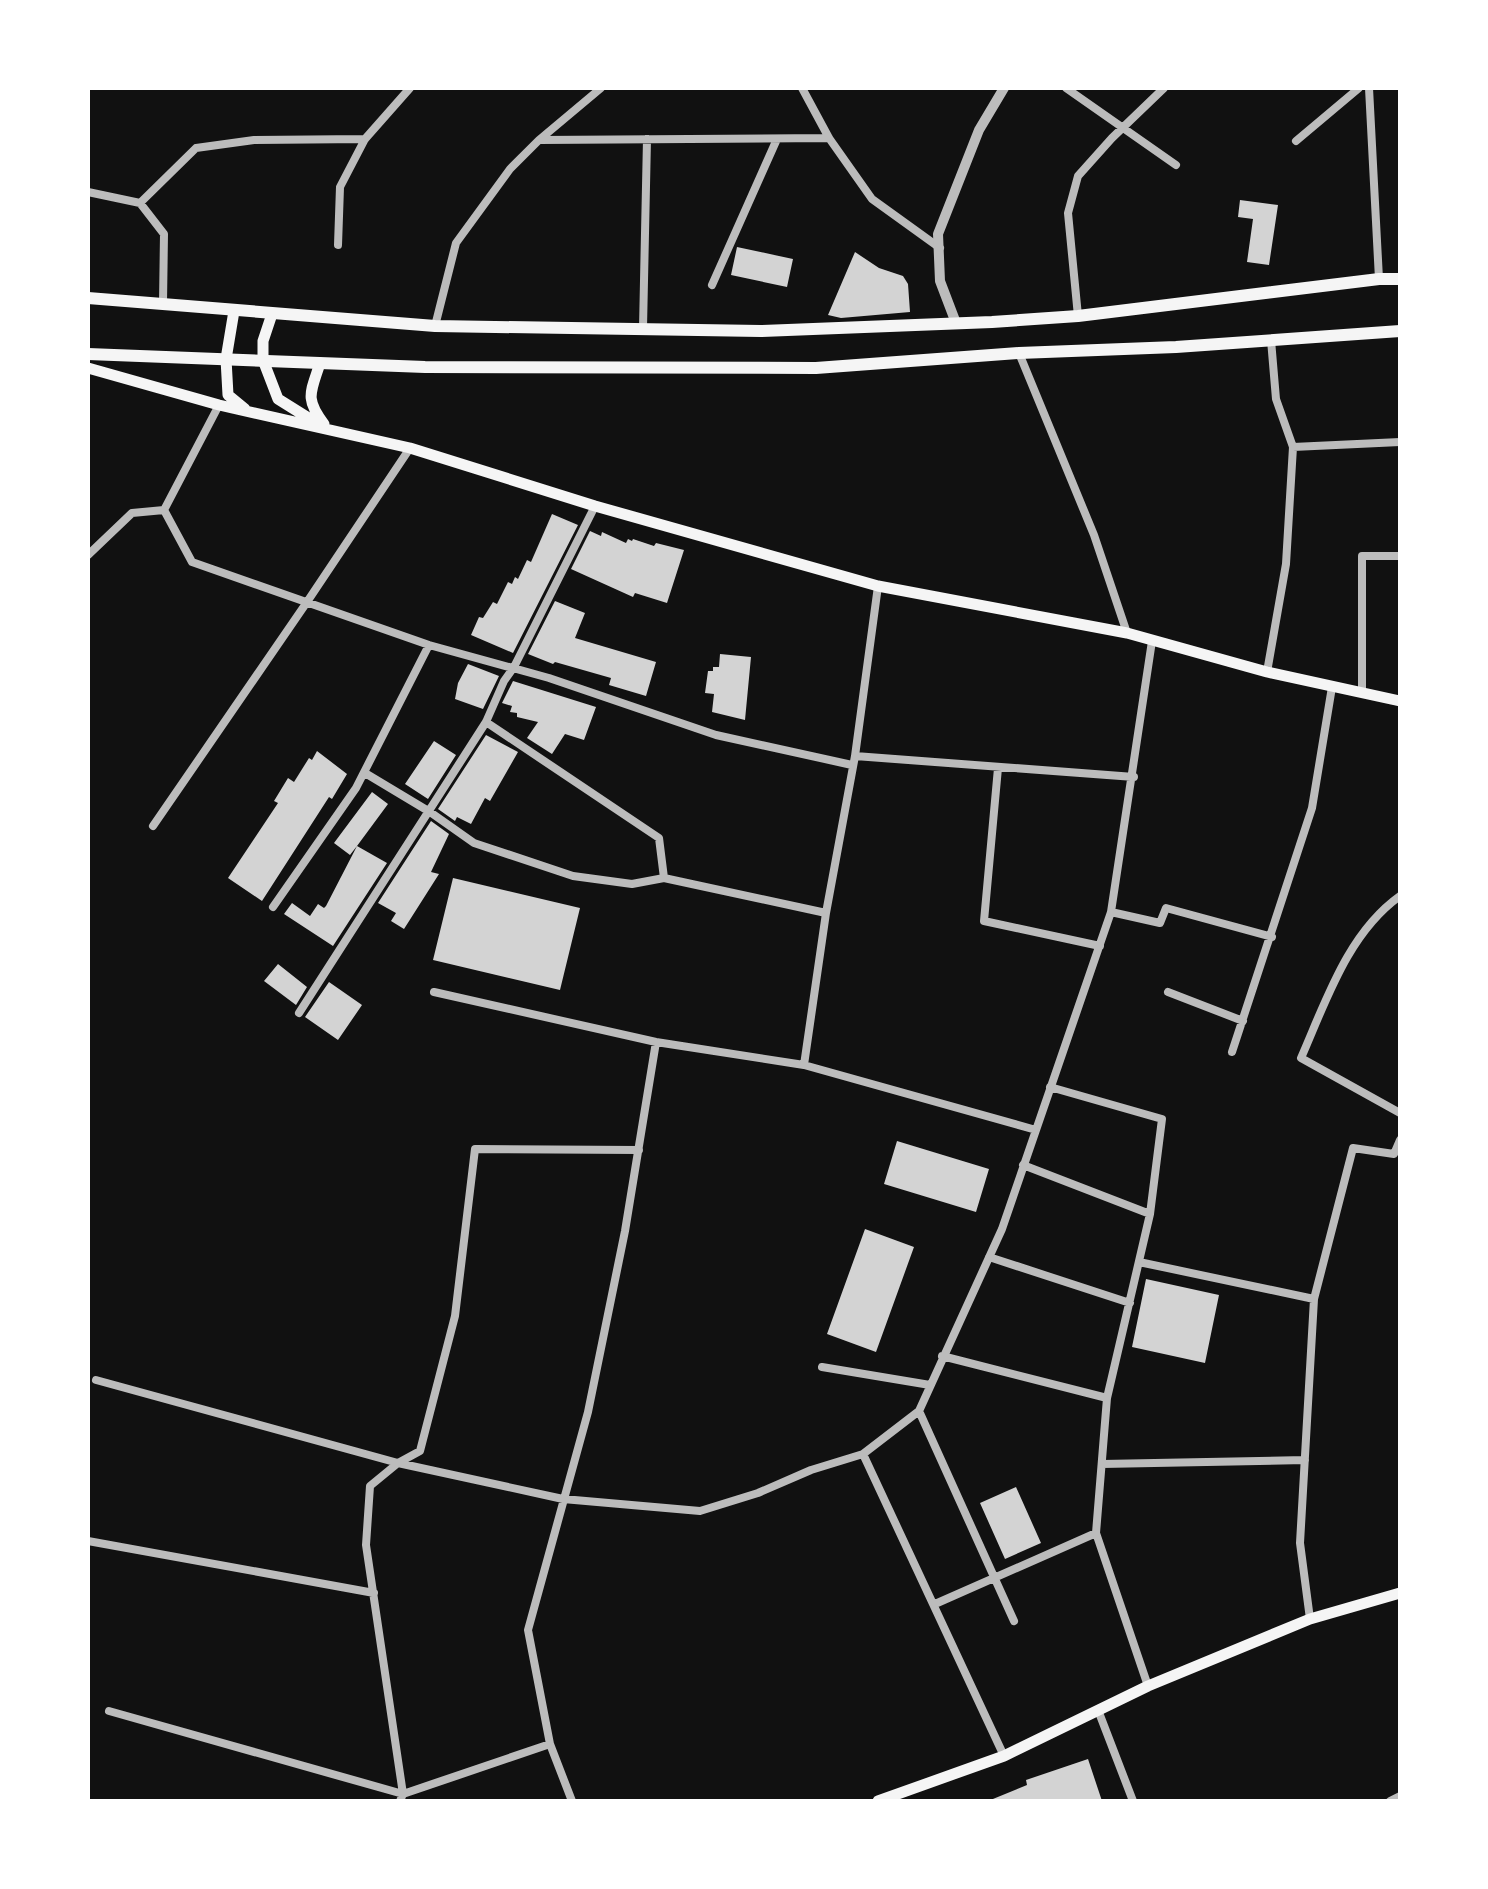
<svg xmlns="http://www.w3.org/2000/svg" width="1488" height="1889" viewBox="0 0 1488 1889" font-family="Signika,sans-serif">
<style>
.building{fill:#d3d3d3}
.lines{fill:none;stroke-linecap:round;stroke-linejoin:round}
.minor{stroke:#bcbcbc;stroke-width:8}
.tertiary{stroke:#bcbcbc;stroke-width:10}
.secondary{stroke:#f5f5f5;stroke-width:11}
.trunk{stroke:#f5f5f5;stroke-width:12}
</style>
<rect width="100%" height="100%" fill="#111"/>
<path class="building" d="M1240 200 1278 205 1269 265 1247 262 1253 219 1238 217Z
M737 247 793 259 787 287 731 275Z
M855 252 879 268 903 276 908 284 910 312 841 318 828 315Z
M552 514 578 525 513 653 471 635 479 617 483 618 493 602 497 604 508 582 512 584 515 577 518 579 527 560 531 562Z
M590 531 601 536 602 532 626 543 628 539 632 541 633 539 654 546 656 543 684 550 667 603 635 593 633 597 571 569Z
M555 601 585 613 575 638 656 662 646 696 609 685 611 678 555 662 553 664 528 654Z
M720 654 751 657 745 720 712 712 714 694 705 693 708 671H713V667H719Z
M468 664 499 676 483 709 455 699 458 683Z
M513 681 596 707 584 740 565 734 552 754 527 738 538 722 517 717V713L510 712 512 706 502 703Z
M486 735 518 752 490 801 485 798 471 824 457 817 455 821 438 809Z
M434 741 456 755 428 799 405 784Z
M317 751 347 774 332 799 329 797 262 901 228 878 278 803 274 801 288 778 294 782 309 758 312 760Z
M372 792 388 804 357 846 387 863 333 946 284 914 292 903 310 916 318 904 324 908 326 906 357 846 350 855 334 843Z
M431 821 449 834 431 872 439 874 404 929 391 921 396 913 378 903Z
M453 878 580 908 560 990 433 960Z
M278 964 307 987 296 1005 264 981Z
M329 982 362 1005 338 1040 305 1017Z
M897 1141 989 1169 976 1212 884 1184Z
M865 1229 914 1247 876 1352 827 1334Z
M1146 1279 1219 1295 1205 1363 1132 1347Z
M1016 1487 1041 1543 1005 1559 980 1503Z
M1088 1759 1102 1801H988L1027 1785 1026 1780Z"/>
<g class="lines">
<path class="minor" d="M802 88 829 138 872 199 940 248
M1066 88 1176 165
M1369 88 1379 279
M540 140 829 138
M1296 141 1359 88
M88 192 140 203 196 148 254 140 365 139
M140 203 164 234 163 303
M338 245 340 187 365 139 410 88
M712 285 777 139
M1078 316 1068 213 1078 176 1112 138 1164 88
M435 326 456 243 510 169 539 140 601 88
M643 328 647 139
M1019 353 1094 535 1127 633
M1293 447 1400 442
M164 510 192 562 429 645 549 678 716 735 852 765
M88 555 132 513 164 510 219 405
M1267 672 1286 564 1293 447 1276 399 1271 340
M1362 693V556H1400
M486 722 659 838 664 878 826 913
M855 756 1134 777
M998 768 984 921 1100 946
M365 773 430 812 474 843 573 876 632 884 664 878
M153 826 307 602 410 448
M1400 896C1348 933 1326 1001 1301 1058L1400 1113
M273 907 356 788 429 645
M1111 912 1160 923 1166 908 1272 937
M434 992 656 1042 804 1065 1036 1130
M1168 992 1243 1021
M299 1013 486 722 504 681 514 667 595 506
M1232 1052 1312 808 1332 687
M804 1065 826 913 855 756 878 586
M1050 1087 1162 1119 1150 1214 1107 1398 1096 1533 1148 1686
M1023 1165 1150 1214
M989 1257 1130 1303
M1139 1262 1314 1299
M942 1356 1107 1398
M822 1367 930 1385
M96 1380 398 1463 563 1499 700 1511 758 1493 811 1470 863 1454
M919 1411 1014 1621
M1102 1464 1305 1460
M88 1541 374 1593
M935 1604 1096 1533
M1310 1619 1300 1543 1314 1299 1353 1148 1394 1154 1400 1140
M1098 1710 1133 1801
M109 1711 403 1794 550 1744
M1004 1756 863 1454 919 1411 1002 1229 1111 912 1152 641
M400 1801 403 1794 366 1545 370 1486 398 1463 420 1451 455 1316 475 1149 639 1150
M572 1801 550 1744 528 1630 588 1412 625 1231 656 1042
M1390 1801 1400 1796"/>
<path class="tertiary" d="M956 323 940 281 938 234 979 130 1004 88"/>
<path class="secondary" d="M234 311 226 359 228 395 245 409
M272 314 263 341V360L278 399 318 424
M320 363C311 392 304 398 324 424
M88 368 219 405 410 448 595 506 878 586 1127 633 1267 672 1400 701
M878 1801 1004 1756 1148 1686 1310 1619 1400 1593"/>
<path class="trunk" d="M88 298 435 326 761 331 992 322 1078 316 1379 279H1400
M88 354 425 367 816 368 1019 353 1176 347 1400 331"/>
</g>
<rect width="1488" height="1889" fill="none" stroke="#ffffff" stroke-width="180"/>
</svg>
